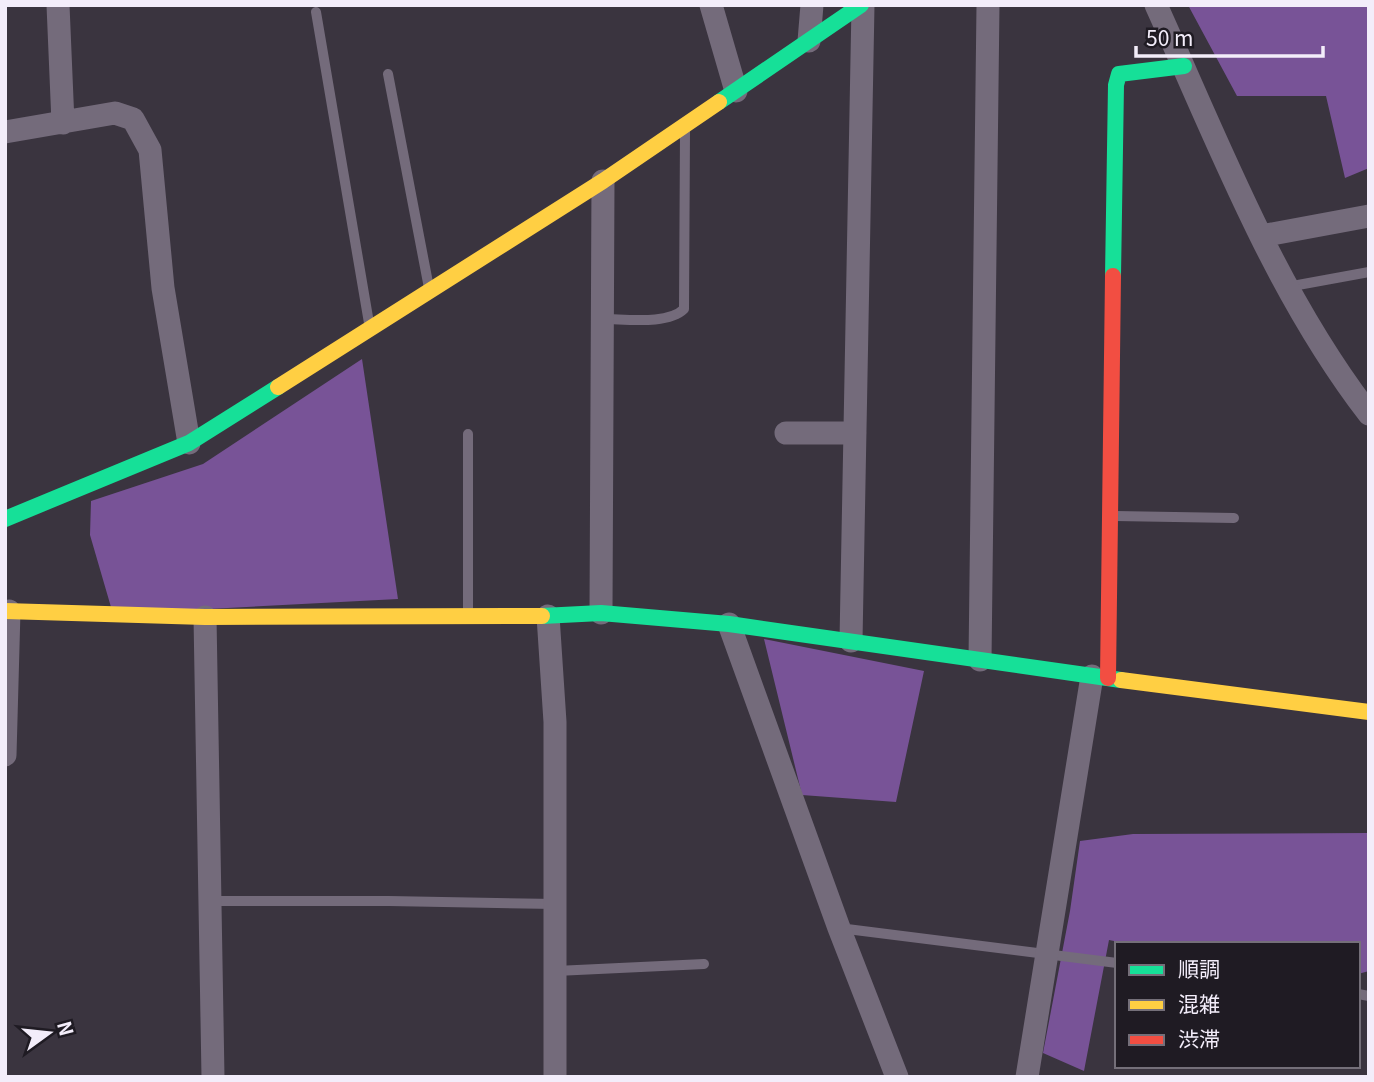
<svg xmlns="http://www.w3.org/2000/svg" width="1374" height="1082" viewBox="0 0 1374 1082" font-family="Georgia,'Noto Sans JP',serif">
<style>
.forest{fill:#785397}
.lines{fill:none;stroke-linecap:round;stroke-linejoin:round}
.lane{stroke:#746b7b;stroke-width:10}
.street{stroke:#746b7b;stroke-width:23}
.fast{stroke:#16e098;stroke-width:16}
.slow{stroke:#ffcf43;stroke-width:16}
.jam{stroke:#f24e42;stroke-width:16}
</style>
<rect width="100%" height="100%" fill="#3a343f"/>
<path class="forest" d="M1188 5H1369V168L1345 178 1326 96H1237Z
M362 359 398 599 113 614 90 535 91 501 203 464Z
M764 639 924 671 896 802 802 795Z
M1369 833V971L1358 974V944H1129L1109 940 1084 1071 1043 1053 1070 911 1080 841 1133 834Z"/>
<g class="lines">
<path class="lane" d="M316 12 369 323
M388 74 429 288
M1287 287 1369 272
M603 319C626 319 668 325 684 309L685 132
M1115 516 1234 518
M468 613V434
M210 901H389L556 904
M839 928 1117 963
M556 971 704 964
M1358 994 1369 996"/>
<path class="street" d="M58 5 63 123
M711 5 736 91
M1156 5C1219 144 1275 292 1369 414
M809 41 812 5
M5 132 115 113 133 119 150 150 163 288 189 443
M1261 236 1369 216
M786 433H855
M601 613 603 181
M548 616 555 722V1077
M205 617 213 1077
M729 624 839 928 897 1077
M851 641 863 5
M980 660 988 5
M5 755 9 611
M1027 1077 1092 676"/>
<path class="fast" d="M719 102 861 5
M1113 276 1116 85 1119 74 1184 66
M5 519 189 443 278 387
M542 616 601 613 729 624 1121 680"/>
<path class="slow" d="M278 387 603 181 719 102
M5 611 205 617 542 616
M1121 680 1369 712"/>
<path class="jam" d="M1108 678 1113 276"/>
</g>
<rect width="1374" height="1082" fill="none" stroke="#f3edfa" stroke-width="14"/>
<rect x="1115" y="942" width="245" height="126" fill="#1f1b23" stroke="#746f79" stroke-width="2"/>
<rect x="1129" y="965" width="35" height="10" fill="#16e098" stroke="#746f79" stroke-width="2"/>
<text x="1178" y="977" font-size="21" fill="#f3edfa">順調</text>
<rect x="1129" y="1000" width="35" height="10" fill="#ffcf43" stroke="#746f79" stroke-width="2"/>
<text x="1178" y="1012" font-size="21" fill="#f3edfa">混雑</text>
<rect x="1129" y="1035" width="35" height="10" fill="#f24e42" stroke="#746f79" stroke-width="2"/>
<text x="1178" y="1047" font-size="21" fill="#f3edfa">渋滞</text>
<g transform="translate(49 1033) rotate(75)" stroke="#1f1b23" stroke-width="5" paint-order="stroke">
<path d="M0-5L12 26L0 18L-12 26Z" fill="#f3edfa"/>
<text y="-10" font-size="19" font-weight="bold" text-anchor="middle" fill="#f3edfa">N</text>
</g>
<path d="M1136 46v10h187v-10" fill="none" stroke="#f3edfa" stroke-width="3.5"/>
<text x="1146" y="46" font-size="21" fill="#f3edfa" stroke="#1f1b23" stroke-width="5" paint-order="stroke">50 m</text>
</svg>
